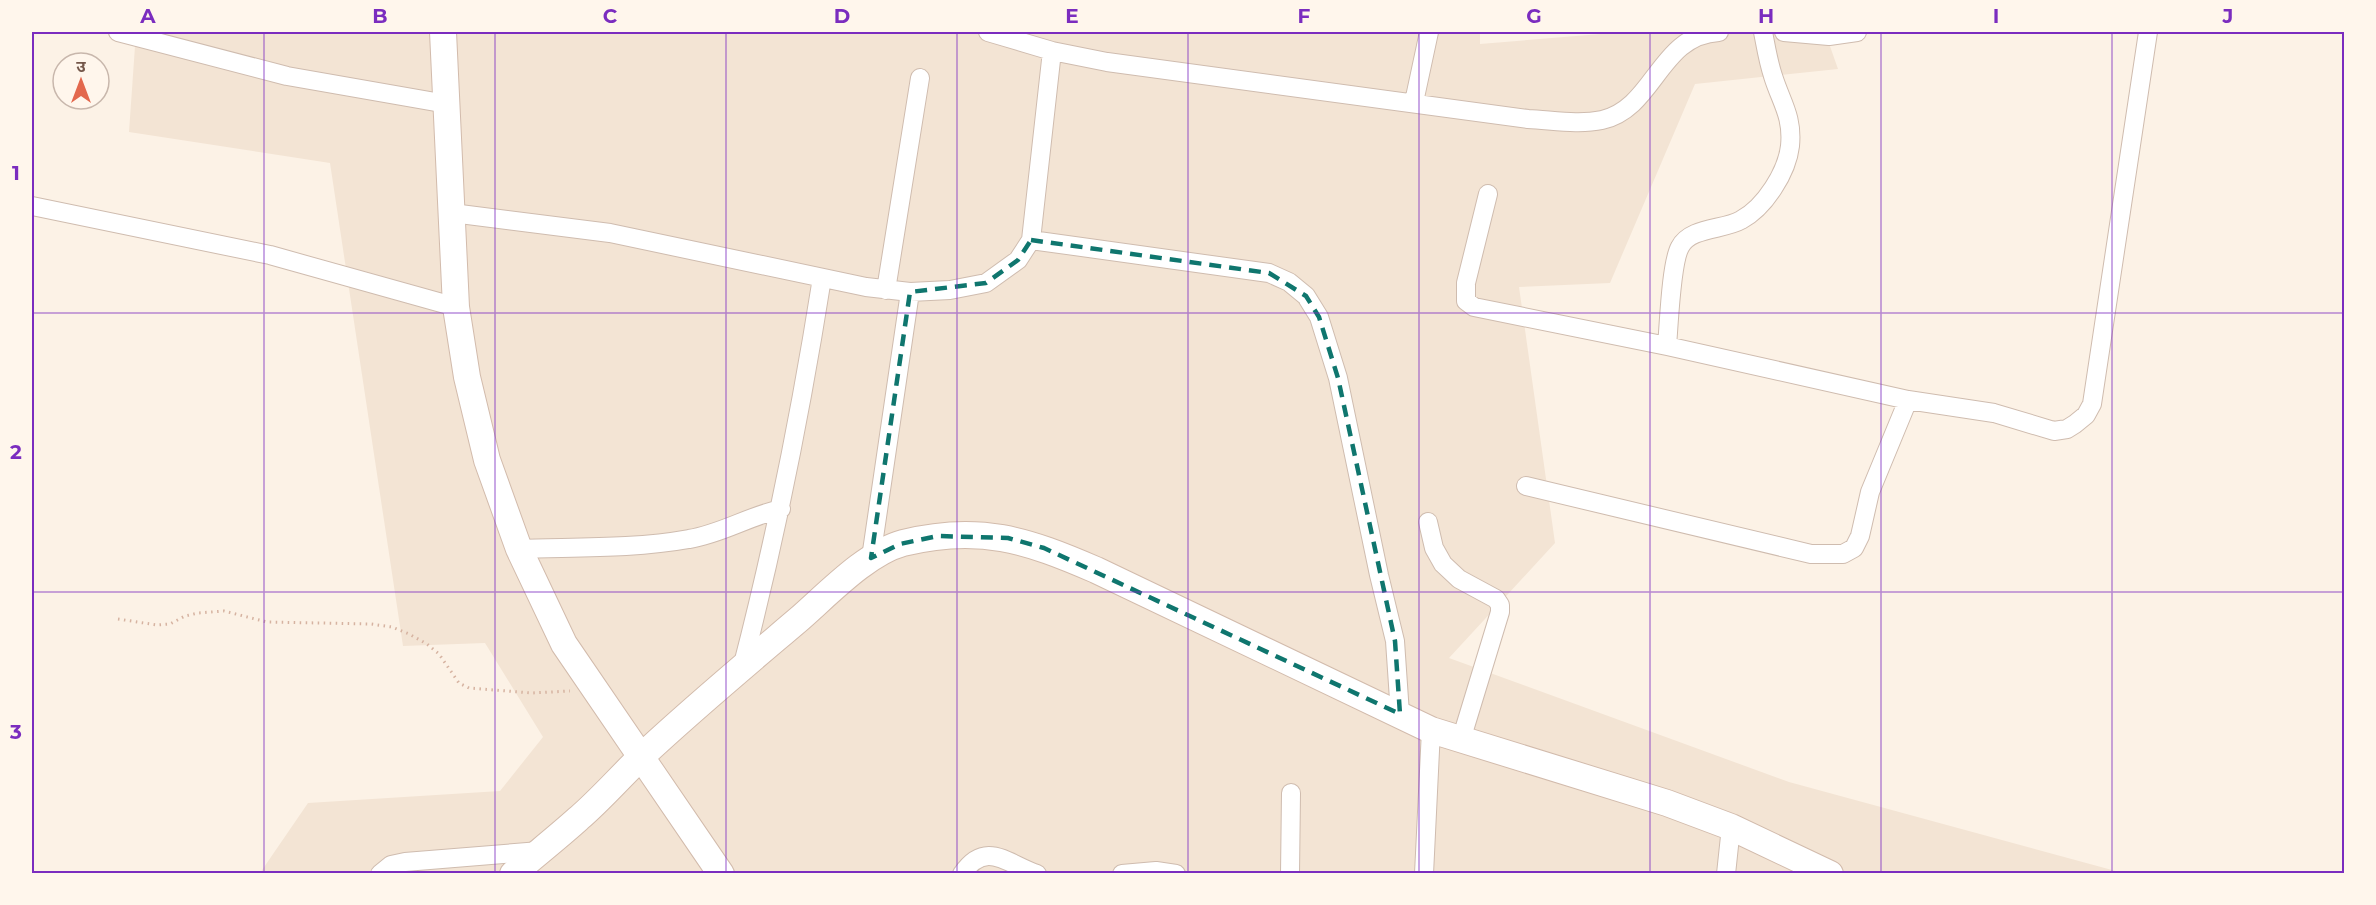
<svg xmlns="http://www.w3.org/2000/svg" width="2376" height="905" viewBox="0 0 2376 905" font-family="Montserrat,'Noto Sans Devanagari',sans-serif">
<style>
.residential{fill:#f3e4d4}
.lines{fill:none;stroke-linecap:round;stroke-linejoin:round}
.street-casing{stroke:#cfbcaf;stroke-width:20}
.secondary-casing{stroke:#d2bbac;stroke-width:28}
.path{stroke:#d6b3a1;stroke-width:3;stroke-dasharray:1.5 4.5;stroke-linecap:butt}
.street{stroke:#fff;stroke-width:18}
.secondary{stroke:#fff;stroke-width:26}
.marked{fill:none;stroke:#0f766e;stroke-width:4.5;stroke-dasharray:12 8;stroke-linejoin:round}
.grid{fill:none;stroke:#7b2cbf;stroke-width:1.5;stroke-opacity:0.55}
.neatline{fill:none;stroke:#7b2cbf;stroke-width:2}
.grid-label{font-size:20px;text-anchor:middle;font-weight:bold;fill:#7b2cbf}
</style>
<rect width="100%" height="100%" fill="#fcf2e6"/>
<path class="residential" d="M136 32H1480V44L1625 32H1825L1838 69 1695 84 1610 283 1519 287 1555 543 1449 658 1789 782 2123 873H260L308 803 500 791 543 737 485 643 403 646 330 163 129 132Z"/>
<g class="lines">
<g class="street-casing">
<path id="street" d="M118 32 287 76 447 104
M988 32 1052 51 1107 62 1528 119C1552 120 1578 125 1602 120 1655 108 1659 35 1719 32
M1784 32 1829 36 1857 32
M1052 51 1031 240 1269 273 1289 282 1306 296 1319 317 1338 378 1379 575 1395 641 1400 714
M1414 102 1429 32
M1488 194 1466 283V301L1474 307 1667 346 1908 400 1994 413 2054 431 2067 429 2075 424 2086 415 2092 404 2148 32
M32 206 270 255 456 307
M452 213 610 233 866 287 910 292 950 290 986 283 1018 260 1031 240
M886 290 920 78
M1667 346C1669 324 1671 263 1680 247 1690 227 1724 230 1741 220 1765 207 1787 172 1790 146 1793 116 1781 102 1773 76 1768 61 1766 47 1763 32
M1526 486 1811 554H1843L1854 548 1860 536 1870 492 1908 400
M1428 522 1434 548 1443 564 1459 579 1496 599 1500 605V612L1461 740
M519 549C575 547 634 549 689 539 721 534 749 516 781 509
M871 558 910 292
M742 668C776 537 801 411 822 278
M380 874 391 865 405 862 540 851
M962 874C986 839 1007 864 1037 874
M1122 874 1156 871 1176 874
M1290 874 1291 793
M1424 874 1431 730
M1726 874 1731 827"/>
</g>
<g class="secondary-casing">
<path id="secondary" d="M443 32 456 307 467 377 487 460 519 549 564 644 721 874
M513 874C535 855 558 837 579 818 601 799 620 777 641 757 691 710 745 665 798 620 827 595 866 553 903 543 979 524 1027 540 1096 570L1431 730 1667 803 1731 827 1830 874"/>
</g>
<path class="path" d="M118 619 157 625 170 624 185 616 198 613 224 611 267 622 371 624 392 627 409 634 427 644 439 654 459 683 469 688 532 693 570 691"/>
<use href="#street" class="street"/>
<use href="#secondary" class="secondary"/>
</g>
<path class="marked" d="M1031 240 1269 273 1306 296 1319 317 1338 378 1395 641 1400 714 1044 548 1008 538 938 536 900 544 871 558 910 292 986 283 1018 260Z"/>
<path class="grid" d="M264 32V874M495 32V874M726 32V874M957 32V874M1188 32V874M1419 32V874M1650 32V874M1881 32V874M2112 32V874M32 313H2344M32 592H2344"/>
<rect width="2376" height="905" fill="none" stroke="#fff6ec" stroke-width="66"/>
<g transform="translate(81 81)"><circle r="28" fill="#fff6ec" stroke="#c8b7ac" stroke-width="1.5"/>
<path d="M0-4.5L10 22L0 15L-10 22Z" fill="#e3684d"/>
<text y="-9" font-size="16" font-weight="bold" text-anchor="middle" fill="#75584b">उ</text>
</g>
<rect x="33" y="33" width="2310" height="839" class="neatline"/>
<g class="grid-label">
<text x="148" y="23">A</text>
<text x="380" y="23">B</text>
<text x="610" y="23">C</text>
<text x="842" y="23">D</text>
<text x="1072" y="23">E</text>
<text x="1304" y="23">F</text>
<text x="1534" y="23">G</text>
<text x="1766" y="23">H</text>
<text x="1996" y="23">I</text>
<text x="2228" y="23">J</text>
<text x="16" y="180">1</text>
<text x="16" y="459">2</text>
<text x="16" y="739">3</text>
</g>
</svg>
